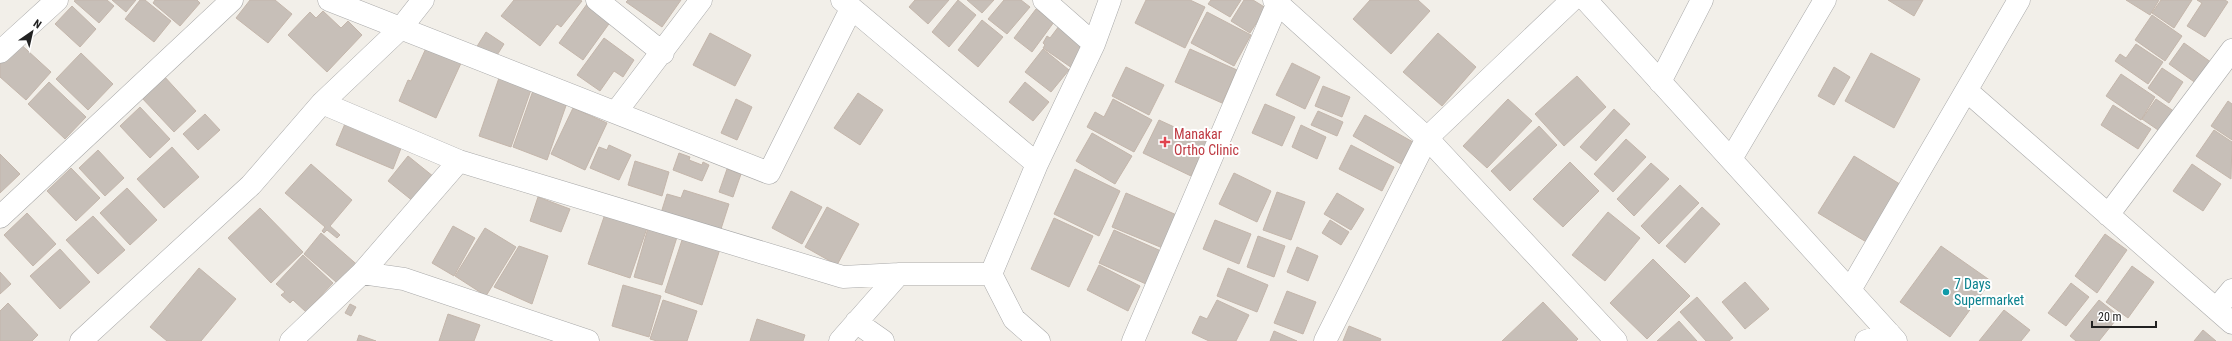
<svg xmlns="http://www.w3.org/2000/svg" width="2232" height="341" viewBox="0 0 2232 341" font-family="'Roboto Condensed',sans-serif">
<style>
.building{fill:#c7bfb8;stroke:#c4b6ab}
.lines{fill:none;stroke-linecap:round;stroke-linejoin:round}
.minor-casing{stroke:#a9a9a9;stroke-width:23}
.minor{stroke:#fff;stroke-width:22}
.health-dot{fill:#e0444e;stroke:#fff;stroke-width:1.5}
.culture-dot{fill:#0f9aa8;stroke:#fff;stroke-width:1.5}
.labels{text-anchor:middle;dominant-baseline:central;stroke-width:4;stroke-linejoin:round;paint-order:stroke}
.health-label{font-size:14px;fill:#be3a42;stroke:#fff;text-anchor:start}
.culture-label{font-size:14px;fill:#0d838f;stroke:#fff;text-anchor:start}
</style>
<rect width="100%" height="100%" fill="#f2efe9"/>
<path class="building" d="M76 0H107L114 6 99 23 74 1Z
M112 0H136L126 12Z
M140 0H145L171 21 154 42 125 19Z
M155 0H197L200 3 180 26 153 3Z
M250 0H275L292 14 268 43 236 18Z
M514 0H580L582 1 561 27 557 24 540 46 501 16Z
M628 0H681L662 27 626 2Z
M915 0H949L928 24 909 7Z
M958 0 976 15 949 47 932 32Z
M967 0H994L982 13Z
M1004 0H1021L1030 7 1007 34 988 19Z
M1146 0H1190L1205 7 1185 48 1135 23Z
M1211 0H1241L1230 17 1208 4Z
M1244 0H1253L1266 8 1250 33 1231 21Z
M1370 0H1418L1430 11 1391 54 1353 19Z
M1888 0H1923L1914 16Z
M2126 0H2159L2150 15Z
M2161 0H2192L2174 28 2152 13Z
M2197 0H2225L2228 2 2205 37 2187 26 2202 3Z
M587 4 611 21 583 60 559 43Z
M72 6 96 29 80 47 55 24Z
M1036 9 1054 22 1032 52 1014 38Z
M323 11 341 28 348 21 362 35 327 72 288 35 310 12 316 18Z
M1207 12 1251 35 1234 66 1191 43Z
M2152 15 2182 36 2165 61 2135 40Z
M982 20 1003 37 978 67 958 50Z
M1059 26 1087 46 1072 68 1043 48 1045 45 1043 43 1047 36 1050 38Z
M486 32 504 44 494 60 476 48Z
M710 33 751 55 735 86 693 65Z
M1438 33 1476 67 1442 106 1403 72Z
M604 38 634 60 623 77 614 71 600 91 577 75Z
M16 40 51 72 26 100 0 77V57Z
M2184 43 2215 65 2200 86 2169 64Z
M2136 44 2163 62 2148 84 2115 61 2120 54 2126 58Z
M427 46 462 61 436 118 399 101 408 80 411 81Z
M1043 49 1069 70 1051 92 1025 72Z
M1190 49 1237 70 1222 103 1175 82Z
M81 53 113 84 88 110 56 79Z
M1871 53 1920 79 1894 128 1845 101Z
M1292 63 1320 77 1305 109 1276 95Z
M1126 67 1164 85 1149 115 1112 96Z
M1834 67 1850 77 1834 105 1818 96Z
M2162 68 2183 82 2169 103 2148 88Z
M501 72 533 84 511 147 479 136Z
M2121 74 2155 97 2141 120 2106 96Z
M163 75 196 111 174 132 141 97Z
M1577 76 1606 107 1564 146 1535 114Z
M49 82 86 117 65 139 28 104Z
M1025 82 1049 102 1033 121 1009 102Z
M535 85 569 97 547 160 513 147Z
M1323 86 1350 97 1342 117 1315 106Z
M858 93 883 110 860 145 834 128Z
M736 99 752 107 737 140 721 133Z
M1113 99 1152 120 1134 152 1087 127 1095 112 1104 117Z
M1508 99 1532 121 1487 168 1463 146Z
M2156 99 2175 112 2161 132 2142 119Z
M2228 101 2232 104V140L2211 126Z
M1265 104 1295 117 1282 146 1252 133Z
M2113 105 2151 129 2138 149 2101 125Z
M140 107 170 139 150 158 120 126Z
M573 108 607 123 585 170 551 154Z
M1614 109 1630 124 1596 161 1580 147Z
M1318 111 1343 122 1337 136 1311 125Z
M205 114 220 130 198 150 183 134Z
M1365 115 1413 142 1401 164 1353 136Z
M347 119 403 143 393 169 336 145Z
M1159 120 1207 142 1191 176 1143 153Z
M1301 125 1326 137 1317 159 1292 147Z
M1539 126 1557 145 1510 191 1491 171Z
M2214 130 2232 142 2231 179 2196 156Z
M1092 133 1132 156 1115 184 1076 161Z
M1626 139 1646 157 1613 192 1594 174Z
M609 145 631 155 619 180 590 168 599 147 607 150Z
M1351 145 1394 167 1382 191 1339 169Z
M172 147 199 177 164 208 137 179Z
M98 150 124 178 105 196 79 168Z
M679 153 690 157 689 160 702 165 703 162 709 165 702 181 673 170Z
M0 154 20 174 0 193Z
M408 156 439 181 419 206 388 181Z
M1854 156 1903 186 1868 243 1818 213Z
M635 161 669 172 662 196 628 185Z
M1570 162 1599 191 1563 227 1533 199Z
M1651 163 1669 179 1634 216 1617 199Z
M311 164 352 200 330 226 340 235 337 238 327 230 324 233 322 231 325 227 285 193Z
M2192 164 2221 184 2203 211 2173 191Z
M71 168 100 198 76 221 47 191Z
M727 169 741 174 733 197 719 192Z
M1075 169 1120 191 1099 236 1054 214Z
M1234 173 1271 191 1257 222 1219 204Z
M1680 185 1699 203 1659 244 1641 226Z
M127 188 157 220 130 245 100 213Z
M684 190 729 204 720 232 661 213 667 194 681 198Z
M791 191 822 207 802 244 772 228Z
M1277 192 1305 202 1291 240 1263 230Z
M1126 193 1179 216 1165 249 1112 227Z
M1337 193 1364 209 1351 230 1324 214Z
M538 197 570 209 561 232 530 221Z
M827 207 859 224 837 265 805 247Z
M1702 207 1720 224 1685 263 1666 246Z
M260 208 303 252 271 283 228 238Z
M1608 212 1640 238 1605 281 1572 255Z
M27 213 56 244 33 266 4 235Z
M605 214 647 228 630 278 588 264Z
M93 216 125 250 98 274 66 240Z
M1054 218 1093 236 1069 287 1031 269Z
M1215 220 1251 234 1239 264 1203 249Z
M1330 220 1349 232 1341 245 1322 233Z
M453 226 475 238 454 276 432 263Z
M485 228 516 247 486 296 455 276Z
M648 228 677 237 662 285 634 277Z
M1114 230 1161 251 1146 284 1099 263Z
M321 233 362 269 344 289 304 254Z
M2105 234 2127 250 2097 293 2075 276Z
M1258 236 1285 246 1274 277 1247 267Z
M683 237 720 249 702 305 665 292Z
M519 246 548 256 532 304 494 287Z
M1941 246 1991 281 1950 337 1900 302Z
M1297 247 1318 256 1308 281 1287 272Z
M60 249 90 282 60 309 30 276Z
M303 255 333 283 306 312 293 300 290 303 281 295 285 292 276 284Z
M1653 259 1690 296 1647 339 1610 303Z
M1099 265 1140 286 1128 311 1087 290Z
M2132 266 2154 282 2128 318 2106 302Z
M199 268 236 299 201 341H167L150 327Z
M1228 268 1268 285 1257 312 1217 296Z
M0 272 11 284 0 294Z
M1745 282 1769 309 1745 329 1722 302Z
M2071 283 2089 297 2066 326 2048 313Z
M623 285 661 296 649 337 612 326Z
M1287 291 1316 302 1303 334 1274 323Z
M1697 297 1733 338 1729 341H1706L1680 312Z
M663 300 697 311 687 341H657L650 339Z
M1217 300 1249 315 1236 341H1209L1192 333 1200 316 1207 319Z
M2099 300 2119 316 2099 341H2076L2070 336Z
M1543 302 1578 339 1576 341H1502Z
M8 303 38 335 32 341H0V311Z
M350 304 356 307 351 316 345 313Z
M2004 310 2030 330 2021 341H1979Z
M448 314 480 325 474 341H439Z
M757 319 805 335 803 341H750Z
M1679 321 1697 341H1657Z
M1349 326 1381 339 1380 341H1343Z
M2203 330 2216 341H2194Z
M1274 331 1297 341H1270Z
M359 335 376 341H357Z"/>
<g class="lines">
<g class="minor-casing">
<path id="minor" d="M329 0 769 173 851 9
M597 0 663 53
M842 0 1037 164
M1044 0 1094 44
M1274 0 1427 138 1616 341
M1586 0 1896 341
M0 52 57 0
M1660 82 1702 0
M1967 91 2232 323
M322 103 459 161 843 277 899 274H991L1014 319 1039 341
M616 112 701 0
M1731 159 1825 0
M2108 215 2232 50
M0 217 232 0
M362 273 459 161
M991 274 1037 164 1094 44 1110 0
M1850 290 2019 0
M2216 309 2232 290
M856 322 883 341
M81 341 251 185 322 103 401 28 423 0
M291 341 362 273 404 279 588 341
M840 341 899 274
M1133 341 1279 0
M1325 341 1427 138 1572 0
M1866 341 1889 333"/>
</g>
<use href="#minor" class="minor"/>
</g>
<path class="health-dot" d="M1163 136h4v4h4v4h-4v4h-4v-4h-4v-4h4z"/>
<circle class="culture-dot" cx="1946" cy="292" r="4"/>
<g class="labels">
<g class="health-label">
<text x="1174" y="134">Manakar<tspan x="1174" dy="16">Ortho Clinic</tspan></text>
</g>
<g class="culture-label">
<text x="1954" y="284">7 Days<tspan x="1954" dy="16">Supermarket</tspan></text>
</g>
</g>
<g transform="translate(32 32) rotate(34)" stroke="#ffffff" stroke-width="3" paint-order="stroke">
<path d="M0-3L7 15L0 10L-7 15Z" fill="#222222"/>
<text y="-6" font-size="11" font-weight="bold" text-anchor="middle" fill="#222222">N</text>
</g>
<path d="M2092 321v6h64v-6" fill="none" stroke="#222222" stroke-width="2"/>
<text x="2098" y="321" font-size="12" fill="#222222" stroke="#ffffff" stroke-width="3" paint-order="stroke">20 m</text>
</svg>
